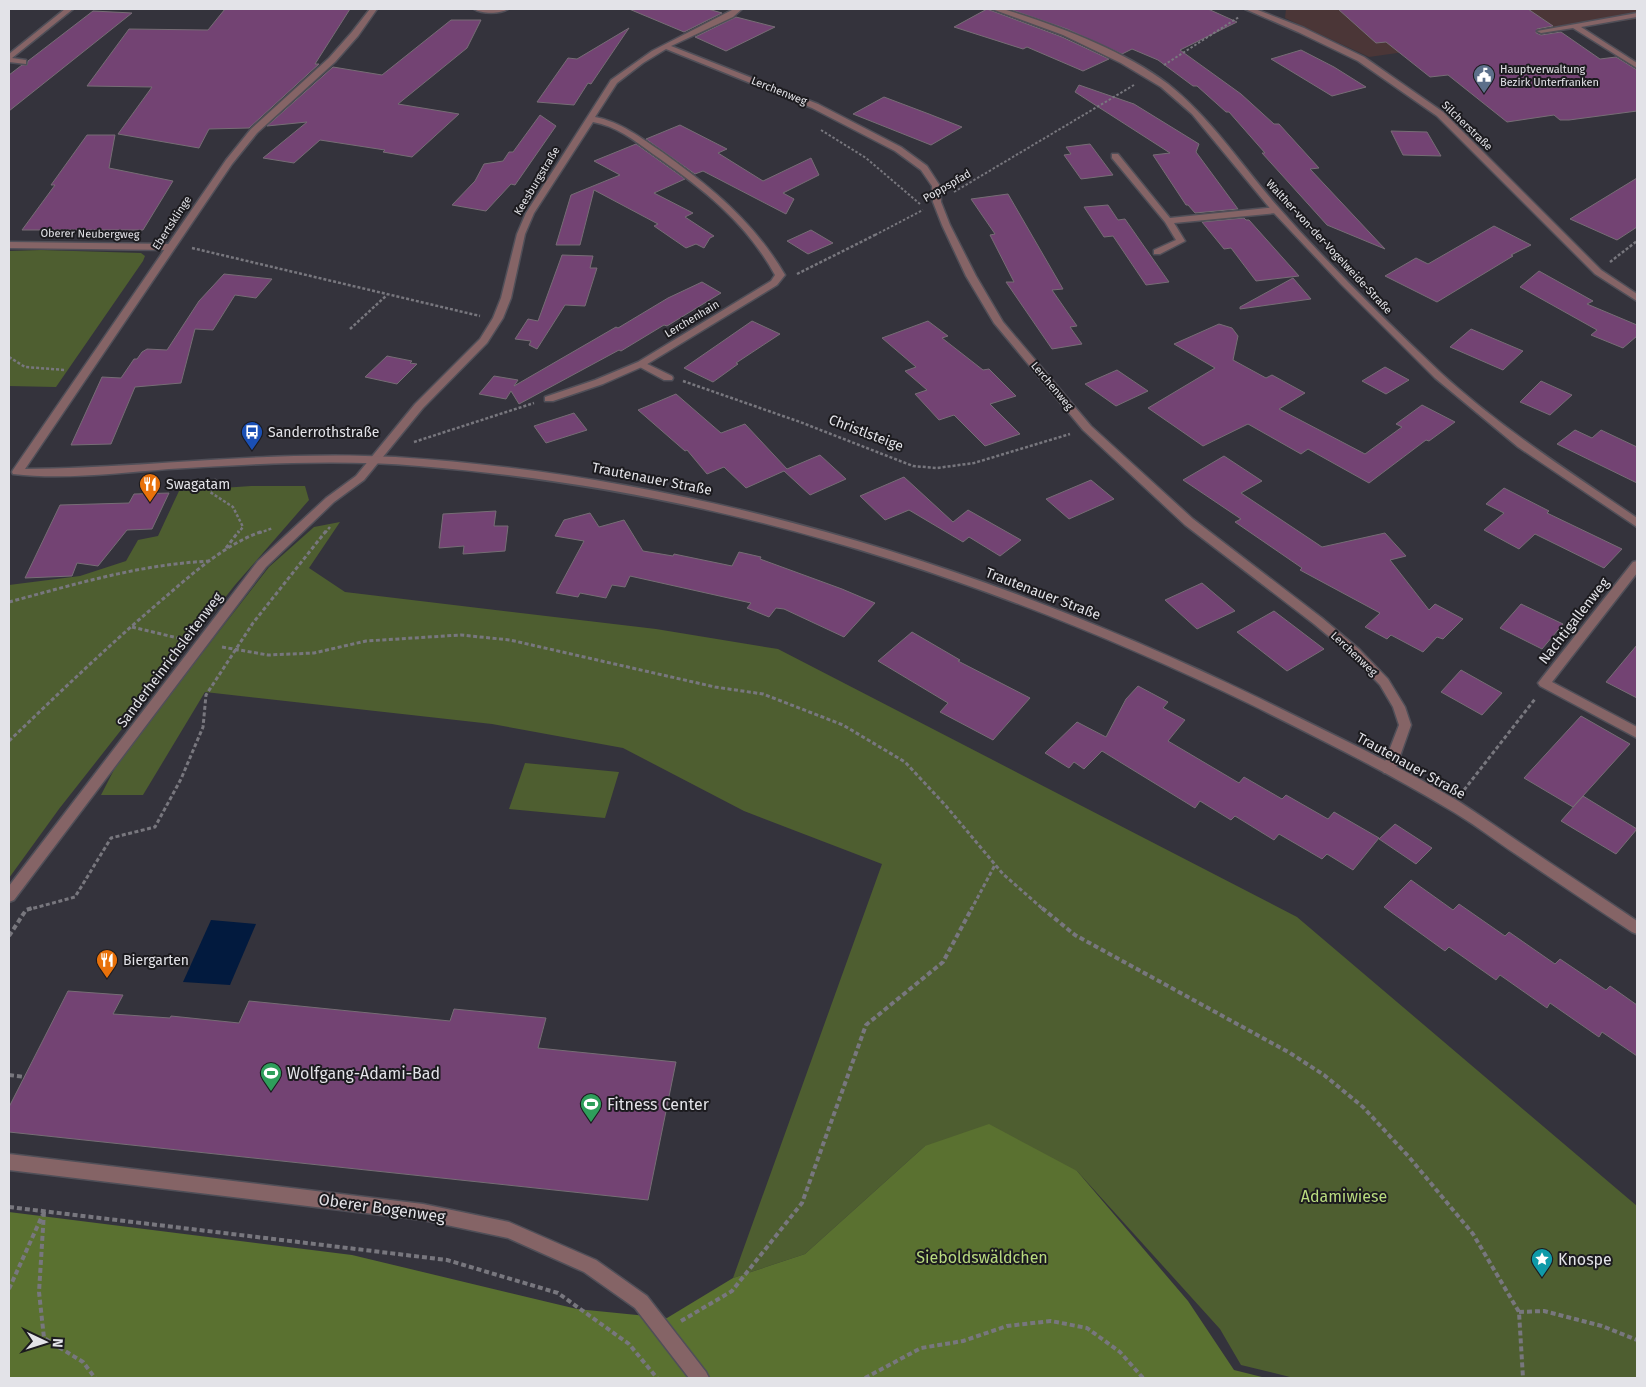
<svg xmlns="http://www.w3.org/2000/svg" width="1646" height="1387" viewBox="0 0 1646 1387" font-family="'Fira Sans',sans-serif">
<style>
.medical{fill:#4b3637}
.green{fill:#4e5e30}
.forest{fill:#5a7130}
.water{fill:#021a3e}
.building{fill:#734373;stroke:#766d75}
.lines{fill:none;stroke-linecap:round;stroke-linejoin:round}
.service-casing{stroke:#504f58;stroke-width:3}
.minor-casing{stroke:#504f58;stroke-width:3}
.tertiary-casing{stroke:#504f58;stroke-width:3}
.path-far3{stroke:#78777e;stroke-width:2;stroke-dasharray:2.5 2;stroke-linecap:butt}
.path-far2{stroke:#78777e;stroke-width:2.5;stroke-dasharray:3 2;stroke-linecap:butt}
.path-far1{stroke:#78777e;stroke-width:3;stroke-dasharray:4 2.5;stroke-linecap:butt}
.path{stroke:#78777e;stroke-width:4;stroke-dasharray:5 3;stroke-linecap:butt}
.service{fill:#856466;fill-rule:evenodd}
.minor{fill:#856466;fill-rule:evenodd}
.tertiary{fill:#856466;fill-rule:evenodd}
.labels{text-anchor:middle;dominant-baseline:central;stroke-width:4;stroke-linejoin:round;paint-order:stroke}
.far-poi-label{font-size:11px;fill:#e3e3e8;stroke:#1c1b1f;text-anchor:start}
.far-street-label{font-size:11px;fill:#e3e3e8;stroke:#1c1b1f}
.poi-label{font-size:14px;fill:#e3e3e8;stroke:#1c1b1f;text-anchor:start}
.street-label{font-size:14px;fill:#e3e3e8;stroke:#1c1b1f}
.near-poi-label{font-size:16px;fill:#e3e3e8;stroke:#1c1b1f;text-anchor:start}
.near-park-label{font-size:16px;fill:#b9db7f;stroke:#1c1b1f}
.near-street-label{font-size:16px;fill:#e3e3e8;stroke:#1c1b1f}
</style>
<rect width="100%" height="100%" fill="#34333c"/>
<path class="medical" d="M1286 9H1637V19L1369 57 1285 18Z"/>
<path class="green" d="M41 250 141 253 145 256 143 261 56 387 9 386V251Z
M251 486H305L309 500 235 585 59 809 9 878V585L80 576 126 561 138 540 158 536 179 491Z
M340 522 309 568 345 592 656 629 778 649 1297 917 1637 1206V1378H1294L1241 1365 1220 1329 1077 1171 925 1146 805 1254 733 1278 882 864 744 811 623 748 492 724 205 692 143 795H101L119 760 269 567 314 527Z
M525 763 619 772 605 818 509 809Z"/>
<path class="forest" d="M989 1124 1077 1171 1188 1301 1234 1370 1266 1378H9V1212L352 1255 577 1309 667 1318 733 1278 805 1254 925 1146Z"/>
<path class="water" d="M211 920 256 924 230 985 183 982Z"/>
<path class="building" d="M225 9H350L315 64H319L249 128 209 129 199 148 118 134 152 87 87 86 129 29 208 30Z
M629 9H708L722 13 684 32Z
M987 9 1062 37 1109 59 1083 71 1027 47 1023 49 954 27Z
M1009 9H1208L1237 22 1180 50 1241 94 1274 124H1279L1319 168 1310 169 1385 249 1327 225 1262 153H1265L1229 112H1226L1197 86H1193L1158 60 1132 49 1122 54 1067 29Z
M1338 9H1528L1553 26 1537 29 1536 33 1541 35 1561 32 1600 59 1616 57 1637 70V111L1569 120H1560L1554 115 1507 122 1448 75 1430 77 1386 42 1376 43Z
M93 11 132 13 9 111V75L22 65H27L28 61Z
M736 17 775 27 726 51 695 37Z
M451 20H481L467 48 398 104 459 114 412 157 383 152 385 150 320 140 294 163 263 158 307 122 267 126 333 67 382 75Z
M629 28 591 84 588 83 574 105 537 102 568 58 577 59Z
M1301 50 1334 67 1366 87 1332 96 1271 59Z
M1079 85 1134 104 1199 144 1196 152 1238 209 1195 213 1188 205H1186L1153 155 1170 153 1075 92Z
M884 97 929 114 962 127 931 145 853 114Z
M540 115 556 126 515 185 511 184 486 211 452 205 475 181 484 164 503 161 509 152H513Z
M680 125 727 149 718 153 763 181 811 158 819 175 783 193 794 199 786 214 703 171 695 174 646 139Z
M1391 131 1427 132 1441 156 1403 155Z
M87 135H115L109 168 173 181 143 230H22L55 185H51Z
M636 144 685 179 654 193 693 213 685 217 714 236 710 238 704 248 696 244 686 248 654 226 658 224 594 190 580 245H556L571 195 620 175 594 161Z
M1090 144 1113 175 1081 179 1064 155 1071 154 1066 147Z
M1637 178V227L1617 240 1570 219Z
M1008 194 1063 289 1052 290 1077 326 1070 327 1082 344 1052 349 1006 282H1014L990 235 995 234 971 199Z
M1108 205 1118 220 1125 219 1169 282 1146 285 1113 236 1104 237 1084 207Z
M1244 218 1246 220H1249L1299 276 1256 281 1231 248 1224 249 1202 222Z
M1494 226 1531 245 1511 255 1513 256 1437 302 1385 276 1416 258 1428 264Z
M811 230 833 243 808 254 787 241Z
M562 255 593 256 590 268H597L585 306 565 305 537 349 529 345 531 341 515 339 528 319 538 321Z
M1539 271 1593 301 1587 304 1637 325V336L1623 348 1591 335 1597 330 1520 287Z
M224 274 272 279 256 298 235 295 213 330 195 329 181 383 135 387 111 444 71 445 102 377 121 378 134 359H137L142 352 147 349 167 350 199 301Z
M1293 278 1311 299 1240 309V307Z
M702 282 721 293 667 326 664 325 621 351 619 350 519 404 511 391 506 399 479 394 494 376 518 380 514 386 616 327 618 328 668 298Z
M752 321 780 334 736 363 738 364 713 382 684 368Z
M928 321 948 336 942 338 983 370 989 369 1016 396 990 404 1020 434 985 446 954 415 939 420 915 394 927 390 905 371 916 367 882 338Z
M1219 324 1232 328 1238 336 1233 360 1266 378 1272 375 1305 393 1279 409 1365 454 1402 427 1396 424 1422 405 1455 422 1429 441 1426 440 1369 483 1308 449 1301 454 1248 424 1203 446 1148 408 1215 368 1174 344Z
M1471 329 1523 351 1503 370 1450 347Z
M387 356 412 361 410 363 417 364 397 384 365 377Z
M1385 367 1409 380 1386 394 1362 381Z
M1117 370 1148 391 1116 406 1085 384Z
M1541 381 1572 395 1550 415 1520 402Z
M676 394 721 433 745 424 787 469 820 455 846 479 810 495 784 471 746 488 724 467 707 474 687 450 685 451 638 410Z
M574 413 587 430 546 443 534 426Z
M1575 430 1592 438 1601 430 1637 447V483L1557 444Z
M1224 456 1262 481 1241 493 1322 547 1385 533 1406 556 1390 560 1429 610 1435 604 1463 619 1443 639 1437 637 1423 652 1391 635 1387 639 1365 627 1380 613 1300 570 1302 568 1235 522 1241 519 1183 480Z
M904 477 953 522 968 510 1021 540 1000 556 969 537 963 542 909 510 885 520 860 496Z
M1091 480 1114 499 1069 519 1046 499Z
M1504 488 1549 511 1547 513 1622 549 1604 568 1535 534 1519 549 1484 530 1504 513 1486 504Z
M169 493 152 529 127 530 98 566 77 563 72 576 25 578 60 505 129 503 134 494Z
M496 511 494 526H508L505 551 463 554 464 546 439 548 443 514Z
M590 513 599 527 624 520 643 551 673 556 674 554 732 566 739 552 761 557 760 559 842 589 875 603 844 637 784 609 776 608 769 617 747 608 751 603 630 576 625 587 612 585 606 598 580 593 578 597 556 593 584 541 555 536 564 520Z
M1202 583 1235 611 1197 629 1165 600Z
M1521 604 1563 624 1542 649 1500 628Z
M1274 611 1324 649 1287 671 1237 632Z
M912 632 960 660 958 661 1030 698 993 740 940 712 948 703 878 661Z
M1637 645V698L1606 682Z
M1461 670 1502 693 1482 715 1441 692Z
M1138 686 1168 702 1163 708 1185 720 1168 741 1239 783 1244 777 1282 799 1286 795 1328 819 1334 812 1379 838 1353 870 1327 854 1322 859 1279 834 1274 840 1235 816 1231 820 1200 801 1195 808 1102 751 1084 769 1074 762 1069 768 1045 753 1077 722 1106 737 1126 699Z
M1581 716 1630 744 1573 807 1524 778Z
M1583 796 1637 829 1616 854 1561 821Z
M1395 824 1432 848 1416 864 1379 839Z
M1411 880 1453 910 1459 904 1505 936 1509 932 1555 964 1560 959 1606 990 1610 986 1637 1005V1056L1602 1032 1599 1037 1550 1003 1547 1008 1500 975 1496 980 1449 947 1445 951 1384 907Z
M68 991 123 995 113 1014 170 1018 171 1016 239 1023 249 1001 450 1021 454 1009 546 1018 538 1048 676 1062 648 1200 9 1132V1107Z"/>
<g class="lines">
<g class="service-casing">
<path id="service" d="M65 9H73L12 58 26 60V64L9 62V54Z
M1637 13V17L1581 27 1637 63V68L1573 28 1541 33 1537 31Z
M1112 154H1118L1170 218 1276 207 1280 210 1276 213 1174 223 1185 241 1160 254H1154V250L1176 240 1165 222 1112 158Z
M641 361 672 376 673 378 672 380H664L638 366 636 364Z
M1637 561V573L1552 682 1637 727V738L1540 686 1538 683 1633 562Z"/>
</g>
<g class="minor-casing">
<path id="minor" d="M474 9H508C500 14 482 14 474 9Z
M734 9H742L733 17 671 46 818 104 901 147 927 166 940 186 941 202 950 225 976 276 1003 322 1091 426 1193 519 1322 618 1359 649 1388 679 1405 707 1411 725 1394 773H1384L1382 769 1399 725 1393 707 1380 685 1351 655 1314 624 1185 525 1083 430 994 323 966 276 942 225 933 202 932 186 921 170 895 151 812 108 666 49 643 63 617 83 595 117C621 122 641 138 662 152 711 187 754 222 785 275L777 285 644 366 603 384 553 401H545V397L595 380 638 362 771 281 775 275C746 222 702 188 653 154 634 140 616 126 593 122L534 213 525 234 511 298 503 318 487 343 423 408 364 480 334 502 266 567 14 900 9 902V886L258 561 326 498 356 476 415 404 480 339 493 318 501 298 517 234 526 213 611 80 652 51Z
M992 9H1003C1054 24 1125 51 1168 84 1211 118 1242 166 1278 207 1329 265 1385 320 1441 373 1501 428 1570 472 1637 518V527L1518 447 1435 378 1341 284 1273 212 1192 114 1161 87 1121 63 1063 35Z
M1245 9H1255L1304 28 1364 57 1443 112 1601 270 1637 294V301L1595 274 1437 116 1358 61 1298 32Z
M9 242 171 244 175 247 171 250 9 248Z
M9 1154 423 1204 509 1222 596 1260 647 1296 706 1372 709 1378H689L635 1308 584 1272 508 1238 423 1220 9 1170Z"/>
</g>
<g class="tertiary-casing">
<path id="tertiary" d="M370 9H377L358 36 335 62 257 133 232 164 25 469C148 468 271 450 395 457 697 476 988 567 1259 698 1326 731 1394 763 1458 801 1480 815 1501 830 1522 844 1560 870 1599 895 1637 921V934L1632 932C1594 907 1555 881 1517 855 1493 839 1470 821 1445 807 1383 770 1318 738 1254 706 986 576 717 490 419 466 336 459 252 464 169 469 120 473 62 480 13 474L12 472 13 470 226 160 251 129 329 58 352 32Z"/>
</g>
<path class="path-far3" d="M1164 65 1239 17
M821 130 866 158 920 204
M954 192 1134 85
M875 235 923 210"/>
<path class="path-far2" d="M192 248 480 316
M1610 262 1637 241
M797 274 877 234
M350 329 387 295
M9 357 25 367 65 370
M683 381 800 422 913 466 937 468 974 463 1070 434
M414 442 534 403
M216 479 210 492 233 507 243 527 238 533
M259 533 273 528
M325 533 330 527"/>
<path class="path-far1" d="M226 548 239 531
M9 602C76 584 141 564 211 561
M132 627 182 639
M222 647 268 655 314 653 366 641 461 635 510 640 715 687 763 694 843 725 905 762 946 806 1003 874 1044 910
M9 741C59 693 110 644 163 599 192 574 225 544 263 531
M1464 790 1535 699
M27 910 75 897 111 838 155 827 181 779 203 727 206 695 253 623 326 531
M971 910 995 865"/>
<path class="path" d="M1042 908 1075 935 1290 1053 1324 1075 1363 1107 1409 1157 1473 1234 1519 1312 1523 1378
M9 936 26 910 32 908
M9 1075 25 1077
M9 1207 447 1260 558 1293 629 1344 657 1378
M44 1212 39 1292 44 1338 83 1362 95 1378
M9 1289 43 1214
M1519 1312 1544 1311 1602 1326 1637 1340
M681 1321 732 1291 802 1203 866 1025 943 962 972 908
M865 1378 921 1348 963 1341 1007 1326 1051 1321 1087 1328 1120 1352 1143 1378"/>
<use href="#service" class="service"/>
<use href="#minor" class="minor"/>
<use href="#tertiary" class="tertiary"/>
</g>
<defs>
<g id="civic-pin" transform="scale(1.125)"><path d="M0 17L-7.5 6A9.5 9.5 0 1 1 7.5 6Z" fill="#5c6f8a" stroke="#1c1b1f"/><path d="M-.6-6.5H3V-4.5H.6V-3L4-1V1h2V6H-6V1h2V-1L-.6-3ZM-1.2 2.5V6h2.4V2.5Z" fill="#fff"/></g>
<g id="bus-pin" transform="scale(1.125)"><path d="M0 17L-7.5 6A9.5 9.5 0 1 1 7.5 6Z" fill="#1a4fb4" stroke="#1c1b1f"/><path d="M-5-6H5V4H4V6H2V4H-2V6H-4V4H-5ZM-3.5-4V0h7V-4ZM-3.5 1.2v1.5H-2V1.2ZM2 1.2v1.5H3.5V1.2Z" fill="#fff"/></g>
<g id="restaurant-pin" transform="scale(1.125)"><path d="M0 17L-7.5 6A9.5 9.5 0 1 1 7.5 6Z" fill="#e8710a" stroke="#1c1b1f"/><path d="M-5-6h1v4h1v-4h1v4h1v-4h1v5L-1.5 .5V6h-2V.5L-5-1ZM5-6V6H3V1.5H1.5Q1.5-4 5-6Z" fill="#fff"/></g>
<g id="stadium-pin" transform="scale(1.125)"><path d="M0 17L-7.5 6A9.5 9.5 0 1 1 7.5 6Z" fill="#2e9e5b" stroke="#1c1b1f"/><path d="M0-5a6.5 5 0 1 0 0 10a6.5 5 0 1 0 0-10ZM-3.5-1.8h7v3.6h-7Z" fill="#fff"/></g>
<g id="sight-pin" transform="scale(1.125)"><path d="M0 17L-7.5 6A9.5 9.5 0 1 1 7.5 6Z" fill="#0f9aa8" stroke="#1c1b1f"/><path d="M0-6L1.8-2.2L6-1.7L2.9 1.2L3.7 5.4L0 3.3L-3.7 5.4L-2.9 1.2L-6-1.7L-1.8-2.2Z" fill="#fff"/></g>
</defs>
<g fill-rule="evenodd">
<use href="#civic-pin" x="1484" y="75"/>
<use href="#bus-pin" x="252" y="432"/>
<use href="#restaurant-pin" x="150" y="484"/>
<use href="#restaurant-pin" x="107" y="960"/>
<use href="#stadium-pin" x="271" y="1073"/>
<use href="#stadium-pin" x="591" y="1104"/>
<use href="#sight-pin" x="1542" y="1259"/>
</g>
<g class="labels">
<g class="far-poi-label">
<text x="1500" y="69">Hauptverwaltung<tspan x="1500" dy="13">Bezirk Unterfranken</tspan></text>
</g>
<g class="far-street-label">
<text transform="translate(779 91) rotate(22)">Lerchenweg</text>
<text transform="translate(1467 126) rotate(44)">Silcherstraße</text>
<text transform="translate(537 181) rotate(-59)">Keesburgstraße</text>
<text transform="translate(947 186) rotate(-30)">Poppspfad</text>
<text transform="translate(172 223) rotate(-57)">Ebertsklinge</text>
<text transform="translate(90 234) rotate(1)">Oberer Neubergweg</text>
<text transform="translate(1329 247) rotate(47)">Walther-von-der-Vogelweide-Straße</text>
<text transform="translate(692 319) rotate(-31)">Lerchenhain</text>
<text transform="translate(1052 386) rotate(50)">Lerchenweg</text>
<text transform="translate(1354 654) rotate(43)">Lerchenweg</text>
</g>
<g class="poi-label">
<text x="268" y="432">Sanderrothstraße</text>
<text x="166" y="484">Swagatam</text>
<text x="123" y="960">Biergarten</text>
</g>
<g class="street-label">
<text transform="translate(866 433) rotate(21)">Christlsteige</text>
<text transform="translate(652 479) rotate(11)">Trautenauer Straße</text>
<text transform="translate(1043 594) rotate(21)">Trautenauer Straße</text>
<text transform="translate(1574 621) rotate(-52)">Nachtigallenweg</text>
<text transform="translate(170 660) rotate(-53)">Sanderheinrichsleitenweg</text>
<text transform="translate(1411 766) rotate(29)">Trautenauer Straße</text>
</g>
<g class="near-poi-label">
<text x="287" y="1073">Wolfgang-Adami-Bad</text>
<text x="607" y="1104">Fitness Center</text>
<text x="1558" y="1259">Knospe</text>
</g>
<g class="near-park-label">
<text x="1344" y="1196">Adamiwiese</text>
<text x="982" y="1257">Sieboldswäldchen</text>
</g>
<g class="near-street-label">
<text transform="translate(382 1208) rotate(8)">Oberer Bogenweg</text>
</g>
</g>
<rect width="1646" height="1387" fill="none" stroke="#e3e3e8" stroke-width="20"/>
<g transform="translate(45 1342) rotate(94)" stroke="#1c1b1f" stroke-width="4" paint-order="stroke">
<path d="M0-4L9 19L0 12L-9 19Z" fill="#e3e3e8"/>
<text y="-8" font-size="14" font-weight="bold" text-anchor="middle" fill="#e3e3e8">N</text>
</g>
</svg>
